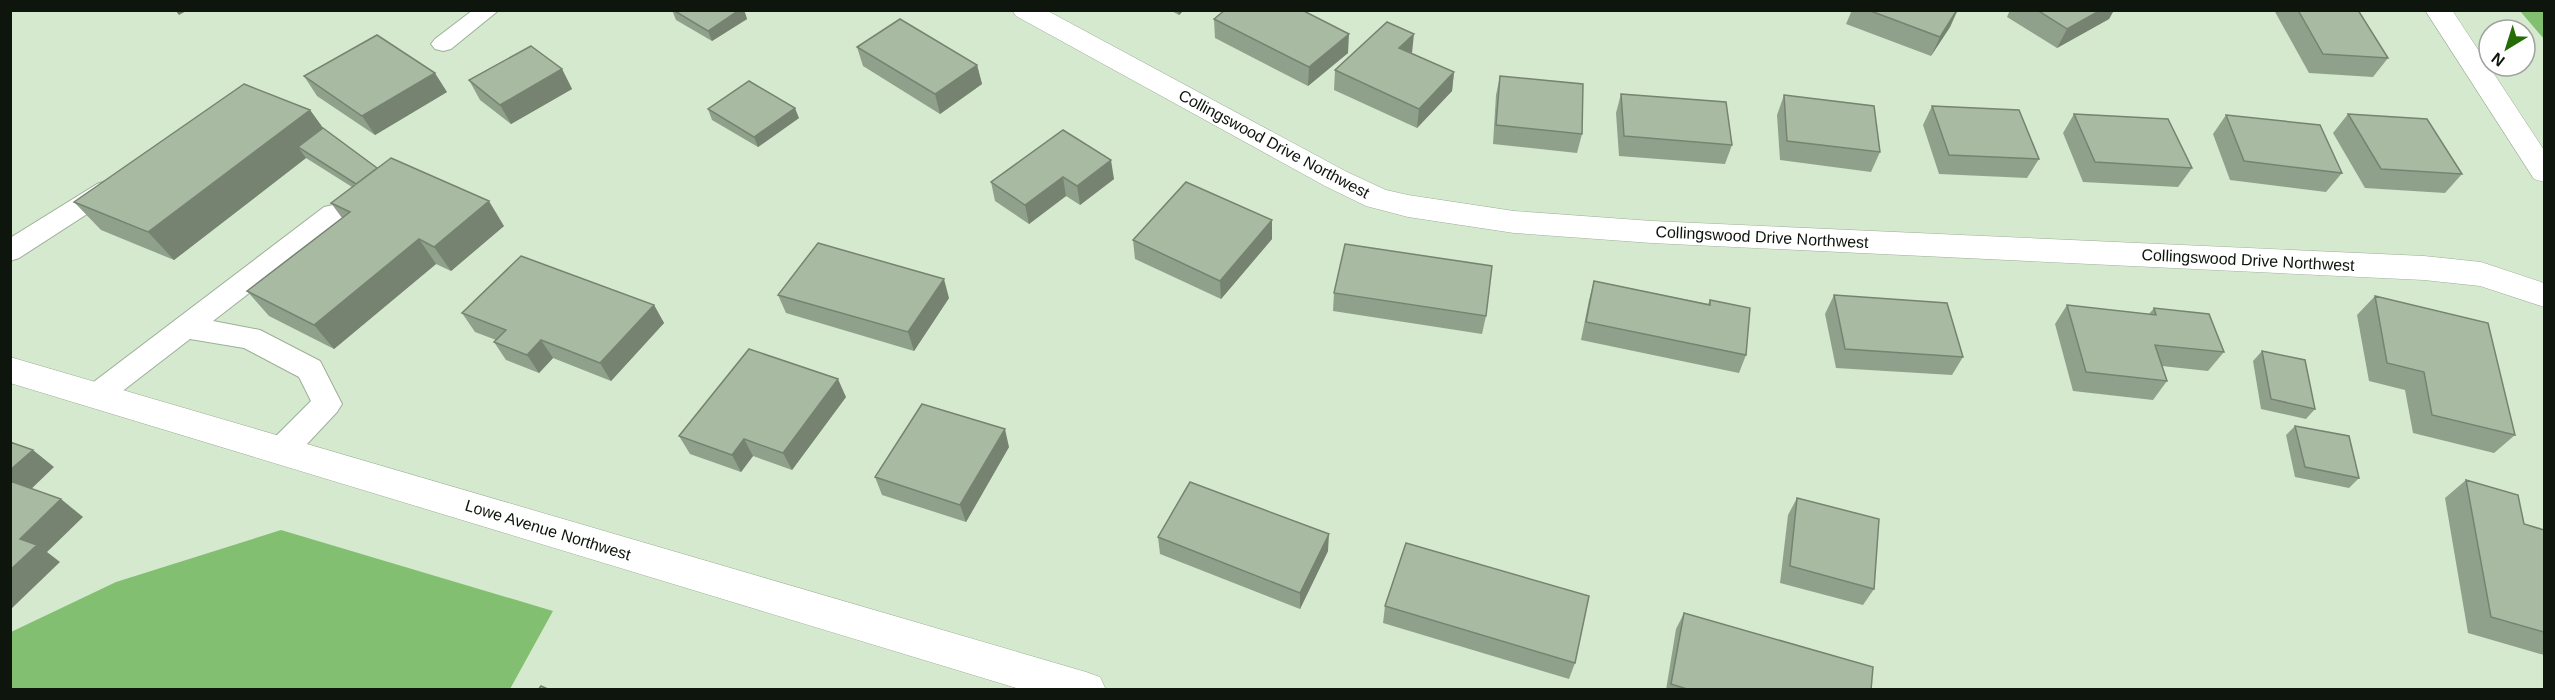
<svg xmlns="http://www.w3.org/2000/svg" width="2555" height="700" viewBox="0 0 2555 700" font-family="Helvetica,sans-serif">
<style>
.forest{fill:#82bf71}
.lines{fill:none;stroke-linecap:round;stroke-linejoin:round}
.lane-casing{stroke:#9caf97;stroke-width:2}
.street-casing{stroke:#9caf97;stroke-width:1}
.lane{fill:#fff;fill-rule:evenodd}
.street{fill:#fff;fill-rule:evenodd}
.wall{fill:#90a18b}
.shaded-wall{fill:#768371}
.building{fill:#a8bba2;stroke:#768371;stroke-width:1.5}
.labels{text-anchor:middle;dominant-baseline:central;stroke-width:4.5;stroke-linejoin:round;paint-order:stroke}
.street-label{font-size:16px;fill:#0e150c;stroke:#fff}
</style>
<rect width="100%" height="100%" fill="#d5e9cf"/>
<path class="forest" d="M2520 11H2544V39Z
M281 530 553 611 510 689H11V632L116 582Z"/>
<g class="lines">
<g class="lane-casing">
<path id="lane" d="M473 10H499L451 49 443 51 435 49 431 44 435 39Z
M106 181 115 184 119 190 115 196 19 258 10 261V238L97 184Z
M333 205 342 207 346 214 342 221 213 321 260 330 320 361 342 404 337 412 292 460 281 463 270 460 266 451 270 442 311 401 299 377 244 348 190 339 107 403 97 407 87 403 82 395 87 387 324 207Z"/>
</g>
<g class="street-casing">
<path id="street" d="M1012 10H1046L1347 172 1386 190 1408 195 1514 211 1652 221 2424 256 2481 262 2544 283V307L2480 286 2424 280 1652 243 1514 233 1408 217 1366 206 1325 186 1016 16Z
M2425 10H2452L2544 150V182L2534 179Z
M10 357 1086 672 1100 677 1106 690H1023L10 383Z"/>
</g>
<use href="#lane" class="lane"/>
<use href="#street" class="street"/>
</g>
<path class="wall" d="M672 10H744L747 19 712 41 676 20Z
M1170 10H1184L1179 15Z
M1852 10H1958L1950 27 1931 56 1846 24Z
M2010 10H2114L2109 19 2057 48 2007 17Z
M2274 10H2358L2388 58 2373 77 2309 73Z
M1214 19 1348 53 1308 86 1215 38Z
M857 47 977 65 982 84 940 114 863 66Z
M1412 53 1454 72 1452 91 1417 128 1334 90 1335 70Z
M562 69 572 89 511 124 480 100 469 80Z
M304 76 447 92 375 135 317 96Z
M1500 76 1582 134 1577 153 1493 144 1496 95Z
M1621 94 1732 145 1725 164 1619 156 1616 113Z
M1784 95 1880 152 1871 172 1780 160 1777 115Z
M1932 106 2039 159 2027 178 1939 174 1923 125Z
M708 109 799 118 758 147 712 120Z
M310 110 323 128 377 168 504 226 451 271 436 264 334 349 269 316 247 291 342 218 331 203 352 187 306 158 174 260 101 230 74 202Z
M2074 114 2192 168 2178 187 2083 182 2063 133Z
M2348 114 2462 174 2445 193 2365 188 2333 133Z
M2226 115 2342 173 2326 192 2230 180 2213 134Z
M1063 130 1114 179 1080 205 1066 196 1029 224 995 201 991 182Z
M1272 239 1221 299 1135 259 1133 240Z
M1594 281 1708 304 1710 300 1746 355 1739 373 1581 340 1589 300Z
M1334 293 1486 316 1482 334 1333 311Z
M778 295 949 298 914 351 786 313Z
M1834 295 1963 357 1952 375 1836 368 1825 314Z
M2375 296 2515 435 2494 453 2413 433 2405 390 2369 381 2357 315Z
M654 305 664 323 611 381 553 358 539 373 506 360 494 342 496 340 475 332 462 313Z
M2067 305 2149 314 2154 308 2224 352 2208 371 2162 366 2167 381 2153 400 2073 391 2055 324Z
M2262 351 2315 409 2306 419 2261 409 2253 361Z
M846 397 792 470 753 456 741 472 690 454 679 436Z
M2295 426 2359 478 2349 488 2295 477 2286 435Z
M1009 447 966 522 882 495 875 477Z
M2466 480 2524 524 2544 530V655L2468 633 2445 498Z
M1797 498 1874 589 1863 605 1780 583 1788 515Z
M1158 537 1328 551 1300 609 1160 554Z
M1385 606 1575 663 1569 679 1383 623Z
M1684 613 1871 690H1666L1676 629Z"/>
<path class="shaded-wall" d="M175 10H188L179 15Z
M739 10H744L747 19 712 41 708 31Z
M1178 10H1184L1179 15Z
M1957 10 1950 27 1931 56 1940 37Z
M2101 10H2114L2109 19 2057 48 2067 29Z
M1349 34 1348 53 1308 86 1309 67Z
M1414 34 1412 53 1399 48Z
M977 65 982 84 940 114 935 94Z
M562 69 572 89 511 124 500 105Z
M1454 72 1452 91 1417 128 1419 109Z
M435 73 447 92 375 135 362 116Z
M795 108 799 118 758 147 754 137Z
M310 110 331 139 298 147 306 158 174 260 148 232Z
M1111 160 1114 179 1080 205 1077 186Z
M1063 177 1066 196 1029 224 1025 205Z
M489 201 504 226 451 271 434 247Z
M1272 220V239L1221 299 1220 281Z
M419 239 436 264 334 349 314 325Z
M944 279 949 298 914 351 908 332Z
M654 305 664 323 611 381 600 363Z
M541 340 553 358 539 373 527 355Z
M838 379 846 397 792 470 783 453Z
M1005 429 1009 447 966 522 960 505Z
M744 439 753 456 741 472 732 455Z
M33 450 54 467 25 495 10 484V470Z
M61 499 83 517 47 552 60 562 10 610V570L20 539Z
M1329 534 1328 551 1300 609V593Z"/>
<path class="building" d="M673 10H739L708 31Z
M1225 10H1302L1349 34 1309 67 1214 19Z
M1868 10H1957L1940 37Z
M2037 10H2101L2067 29Z
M2298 10H2358L2388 58 2323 54Z
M900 19 977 65 935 94 857 47Z
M1387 22 1414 34 1399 48 1454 72 1419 109 1335 70Z
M377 35 435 73 362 116 304 76Z
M531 46 562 69 500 105 469 80Z
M1500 76 1583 84 1582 134 1496 125Z
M749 81 795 108 754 137 708 109Z
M244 84 310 110 148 232 74 202Z
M1621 94 1726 102 1732 145 1624 136Z
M1784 95 1874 106 1880 152 1787 141Z
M1932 106 2019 110 2039 159 1949 155Z
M2074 114 2168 119 2192 168 2095 162Z
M2348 114 2427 119 2462 174 2381 169Z
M2226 115 2320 125 2342 173 2244 161Z
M323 128 377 168 356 184 298 147Z
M1063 130 1111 160 1077 186 1063 177 1025 205 991 182Z
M391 158 489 201 434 247 419 239 314 325 247 291 350 212 331 203Z
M1186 182 1272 220 1220 281 1133 240Z
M818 243 944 279 908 332 778 295Z
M1345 244 1492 266 1486 316 1334 293Z
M521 256 654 305 600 363 541 340 527 355 494 342 506 330 462 313Z
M1594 281 1710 305V300L1750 308 1746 355 1586 322Z
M1834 295 1947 303 1963 357 1845 349Z
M2375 296 2488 323 2515 435 2432 415 2424 372 2387 363Z
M2067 305 2156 315 2154 308 2209 314 2224 352 2155 345 2167 381 2086 372Z
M749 349 838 379 783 453 744 439 732 455 679 436Z
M2262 351 2305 360 2315 409 2271 399Z
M922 404 1005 429 960 505 875 477Z
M2295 426 2349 436 2359 478 2305 467Z
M10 442 33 450 10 470Z
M2466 480 2518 495 2524 524 2544 530V632L2491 617Z
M10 481 61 499 20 539 37 545 10 570Z
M1190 482 1329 534 1300 593 1158 537Z
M1797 498 1879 519 1874 589 1790 566Z
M1406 543 1589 596 1575 663 1385 606Z
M1684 613 1873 667 1871 690H1690L1671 684Z
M541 686 550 690H538Z"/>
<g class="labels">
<g class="street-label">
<text transform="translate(1274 144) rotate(28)">Collingswood Drive Northwest</text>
<text transform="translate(1762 237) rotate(3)">Collingswood Drive Northwest</text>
<text transform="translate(2248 260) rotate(3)">Collingswood Drive Northwest</text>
<text transform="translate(548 530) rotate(17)">Lowe Avenue Northwest</text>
</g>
</g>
<rect width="2555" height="700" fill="none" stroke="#0e150c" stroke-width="24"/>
<g transform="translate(2507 48) rotate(218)"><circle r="28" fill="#ffffff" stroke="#9fa19e" stroke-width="1.5"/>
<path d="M0-4.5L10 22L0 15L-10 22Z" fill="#266c06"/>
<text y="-9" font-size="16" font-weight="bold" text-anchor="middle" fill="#0e150c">N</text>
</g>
</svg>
